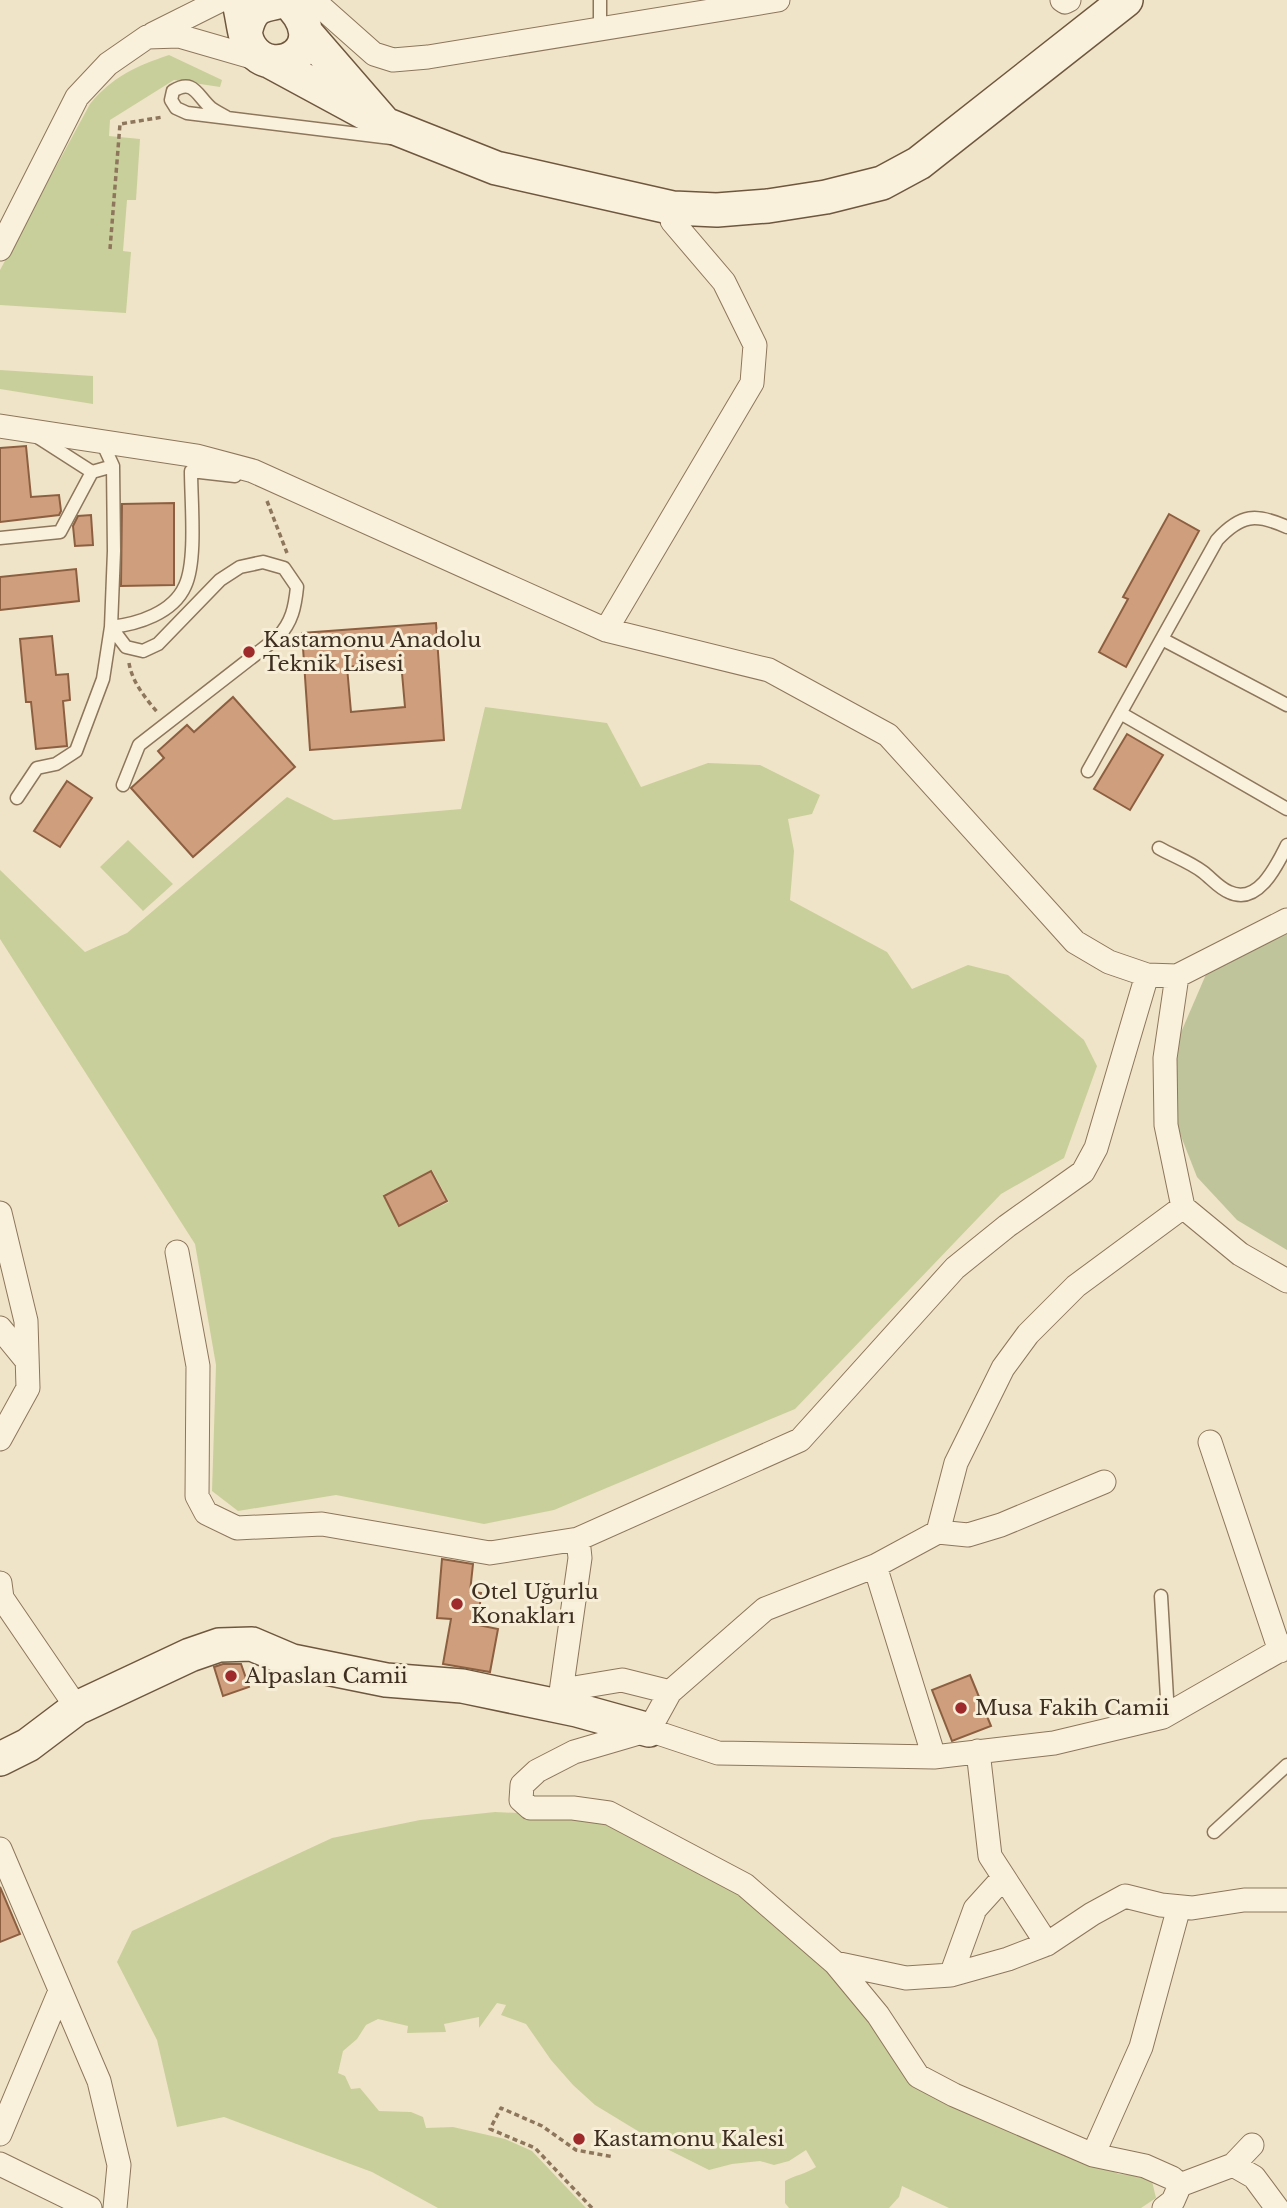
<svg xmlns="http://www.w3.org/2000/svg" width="1287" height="2208" viewBox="0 0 1287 2208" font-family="'Libre Baskerville',serif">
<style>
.green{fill:#c9cf9b;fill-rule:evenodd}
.cemetery{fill:#bfc49a}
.building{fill:#cf9f7d;stroke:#8d5f41;stroke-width:2;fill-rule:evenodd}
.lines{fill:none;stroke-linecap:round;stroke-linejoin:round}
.lane-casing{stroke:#8d765c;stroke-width:15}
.street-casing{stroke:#8d765c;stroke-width:25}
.secondary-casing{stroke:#6f573f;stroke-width:36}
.path{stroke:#8d765c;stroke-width:3.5;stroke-dasharray:5 3.5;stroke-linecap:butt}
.lane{stroke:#faf1dc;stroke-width:12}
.street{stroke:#faf1dc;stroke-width:23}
.secondary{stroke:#faf1dc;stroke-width:33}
.poi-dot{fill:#9e2a2b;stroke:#f7eed8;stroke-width:2.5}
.labels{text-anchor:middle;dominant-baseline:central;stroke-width:6;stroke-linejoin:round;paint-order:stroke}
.poi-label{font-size:21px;fill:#3d2e20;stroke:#f7eed8;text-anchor:start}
</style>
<rect width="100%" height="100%" fill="#f0e4c8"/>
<path class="green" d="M169 55 222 80 220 87 174 80 110 120 109 136 140 139 136 200H127L123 251 131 252 126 313 0 305V270L90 104C112 77 136 66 169 55Z
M0 370 93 376V404L0 389Z
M485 707 607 723 641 787 708 763 760 765 820 795 812 814 788 819 794 851 790 900 887 952 912 989 968 965 1008 975 1084 1040 1097 1066 1064 1158 1001 1194 795 1409 554 1510 484 1524 336 1495 238 1511 212 1491 216 1365 195 1244 0 939V870L85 952 127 933 287 797 334 820 461 809ZM432 1170 449 1202 399 1226 383 1195Z
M128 840 173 884 143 911 100 867Z
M495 1812 589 1816 672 1844 816 1953 917 2084 1119 2174 1151 2177 1156 2198 1141 2208H949L902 2186 899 2197 889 2208H789L785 2203V2181C795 2175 806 2174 816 2167L806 2150 789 2161 774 2165 760 2161 732 2164 709 2170 669 2150 595 2105 573 2085 551 2060 526 2024 501 2015 506 2005 497 2003 479 2028V2017L444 2024 446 2032 407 2033 408 2026 378 2019 366 2025 357 2039 343 2051 338 2073 345 2076 351 2089 360 2088 379 2111 411 2112 423 2117 426 2128 453 2127 505 2139 532 2151 586 2208H438L372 2172 224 2117 177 2127 157 2040 117 1962 132 1931 332 1838 420 1820Z"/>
<path class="cemetery" d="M1287 930V1250L1237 1220 1197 1177 1177 1126 1173 1064 1179 1037 1207 972Z"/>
<path class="building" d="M26 446 31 497 59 495 61 511 59 515 0 522V448Z
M174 503V585L121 586 122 504Z
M1169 514 1199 531 1126 667 1099 652 1128 599 1123 597Z
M91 515 93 545 75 546 73 526 78 516Z
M76 569 79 601 0 610V577Z
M436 623 444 740 310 750 302 633ZM401 662 405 707 351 712 347 667Z
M52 636 56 675 68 674 70 700 63 701 67 746 36 749 31 702H26L20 639Z
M233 697 295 767 193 857 131 788 164 758 158 751 187 725 194 732Z
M1127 734 1163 755 1130 810 1094 789Z
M67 781 92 798 60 847 34 831Z
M431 1171 447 1201 399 1226 384 1196Z
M442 1559 473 1564 470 1592 481 1593 478 1625 498 1629 490 1672 443 1664 451 1619 437 1618Z
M223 1664H241L249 1687 223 1696 214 1667Z
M970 1675 991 1726 952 1741 932 1690Z
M0 1887 20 1934 0 1942Z"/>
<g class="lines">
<g class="lane-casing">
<path id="lane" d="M600 0V28
M226 117C221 114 215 111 211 108 197 96 194 78 173 91L171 100 176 108 187 113 391 138
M39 438 92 472
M0 538 60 532 92 472 113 466
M1162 639 1287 705
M1122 714 1287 809
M1088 771 1217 540C1241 514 1256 513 1287 527
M123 785 139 745 278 637C292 622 295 607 297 587L284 568 263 562 240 567 220 580 158 644 143 651 126 647 111 627C138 624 173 613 185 586 197 561 191 501 191 471L235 476
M17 798 37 768 56 764 76 751 103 679 111 627 114 551 113 466 102 442
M1159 848C1173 856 1190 862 1203 872 1211 878 1219 888 1229 892 1258 906 1277 865 1287 845
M1161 1596 1168 1715
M1214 1832 1287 1765"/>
</g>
<g class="street-casing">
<path id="street" d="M313 0 374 54 393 60 428 57 778 0
M1062 0 1065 2 1069 0
M153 34 221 0
M0 249 77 97 108 64 147 37 179 36 262 60
M0 426 197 456 253 471 606 630 769 670 888 735 1075 942 1109 962 1147 975 1177 976 1287 920
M606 630 752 383 755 345 724 282 672 221 673 208
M1177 976 1165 1058 1166 1125 1183 1207 1240 1254 1287 1281
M0 1213 26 1321 28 1388 0 1439
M177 1252 198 1366 197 1496 206 1513 237 1528 322 1524 490 1553 578 1539 800 1440 955 1268 1007 1226 1083 1172 1096 1148 1147 975
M0 1328 27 1361
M1210 1442 1280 1651
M938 1532 956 1463 1003 1368 1028 1334 1076 1286 1183 1207
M875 1566 934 1757
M0 1583 2 1598 77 1708
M562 1690 622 1680 670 1692
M559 1706 580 1558 578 1539
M649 1730 670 1692 765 1609 875 1566 938 1532 968 1535 1001 1525 1104 1482
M978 1751 990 1856 1047 1944
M0 1849 99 2081 119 2165 115 2208
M835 1963 906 1978 951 1975 1008 1959 1047 1944 1092 1914 1125 1896 1161 1905 1192 1908 1244 1900H1287
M951 1975 975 1909 1003 1878
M0 2134 60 1991
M1093 2155 1141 2047 1179 1907
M0 2164 90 2208
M1233 2165 1254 2177 1277 2208
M1180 2185 1233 2165 1252 2145
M1164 2208 1173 2201 1180 2185 1172 2178 1145 2166 1093 2155 954 2095 918 2076 878 2015 835 1963 745 1885 609 1813 573 1808H530L521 1800 522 1785 537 1771 574 1752 649 1730 718 1753 934 1757 1054 1743 1163 1717 1287 1646"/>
</g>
<g class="secondary-casing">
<path id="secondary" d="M238 0C243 14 243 37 251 48 273 82 338 48 286 0 265 6 253 2 246 29
M307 34 385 124 496 168 673 208 717 210 768 206 826 197 882 183 919 163 1126 0
M271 62 367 114
M0 1759 28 1745 77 1708 190 1655 219 1645 252 1644 292 1661 386 1680 462 1686 577 1710 649 1730"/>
</g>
<path class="path" d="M110 249 120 124 163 117
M267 501 287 553
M129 663C132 682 146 699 158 713
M592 2208 535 2148 490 2129 501 2108 542 2126 576 2150 614 2157"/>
<use href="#lane" class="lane"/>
<use href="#street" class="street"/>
<use href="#secondary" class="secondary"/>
</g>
<g class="poi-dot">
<circle cx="249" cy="652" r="7"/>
<circle cx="457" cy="1604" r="7"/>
<circle cx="231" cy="1676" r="7"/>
<circle cx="961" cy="1708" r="7"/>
<circle cx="579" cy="2139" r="7"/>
</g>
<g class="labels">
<g class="poi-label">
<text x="263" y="640">Kastamonu Anadolu<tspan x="263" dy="24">Teknik Lisesi</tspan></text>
<text x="471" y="1592">Otel Uğurlu<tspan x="471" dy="24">Konakları</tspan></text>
<text x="245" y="1676">Alpaslan Camii</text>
<text x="975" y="1708">Musa Fakih Camii</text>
<text x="593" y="2139">Kastamonu Kalesi</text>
</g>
</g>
</svg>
